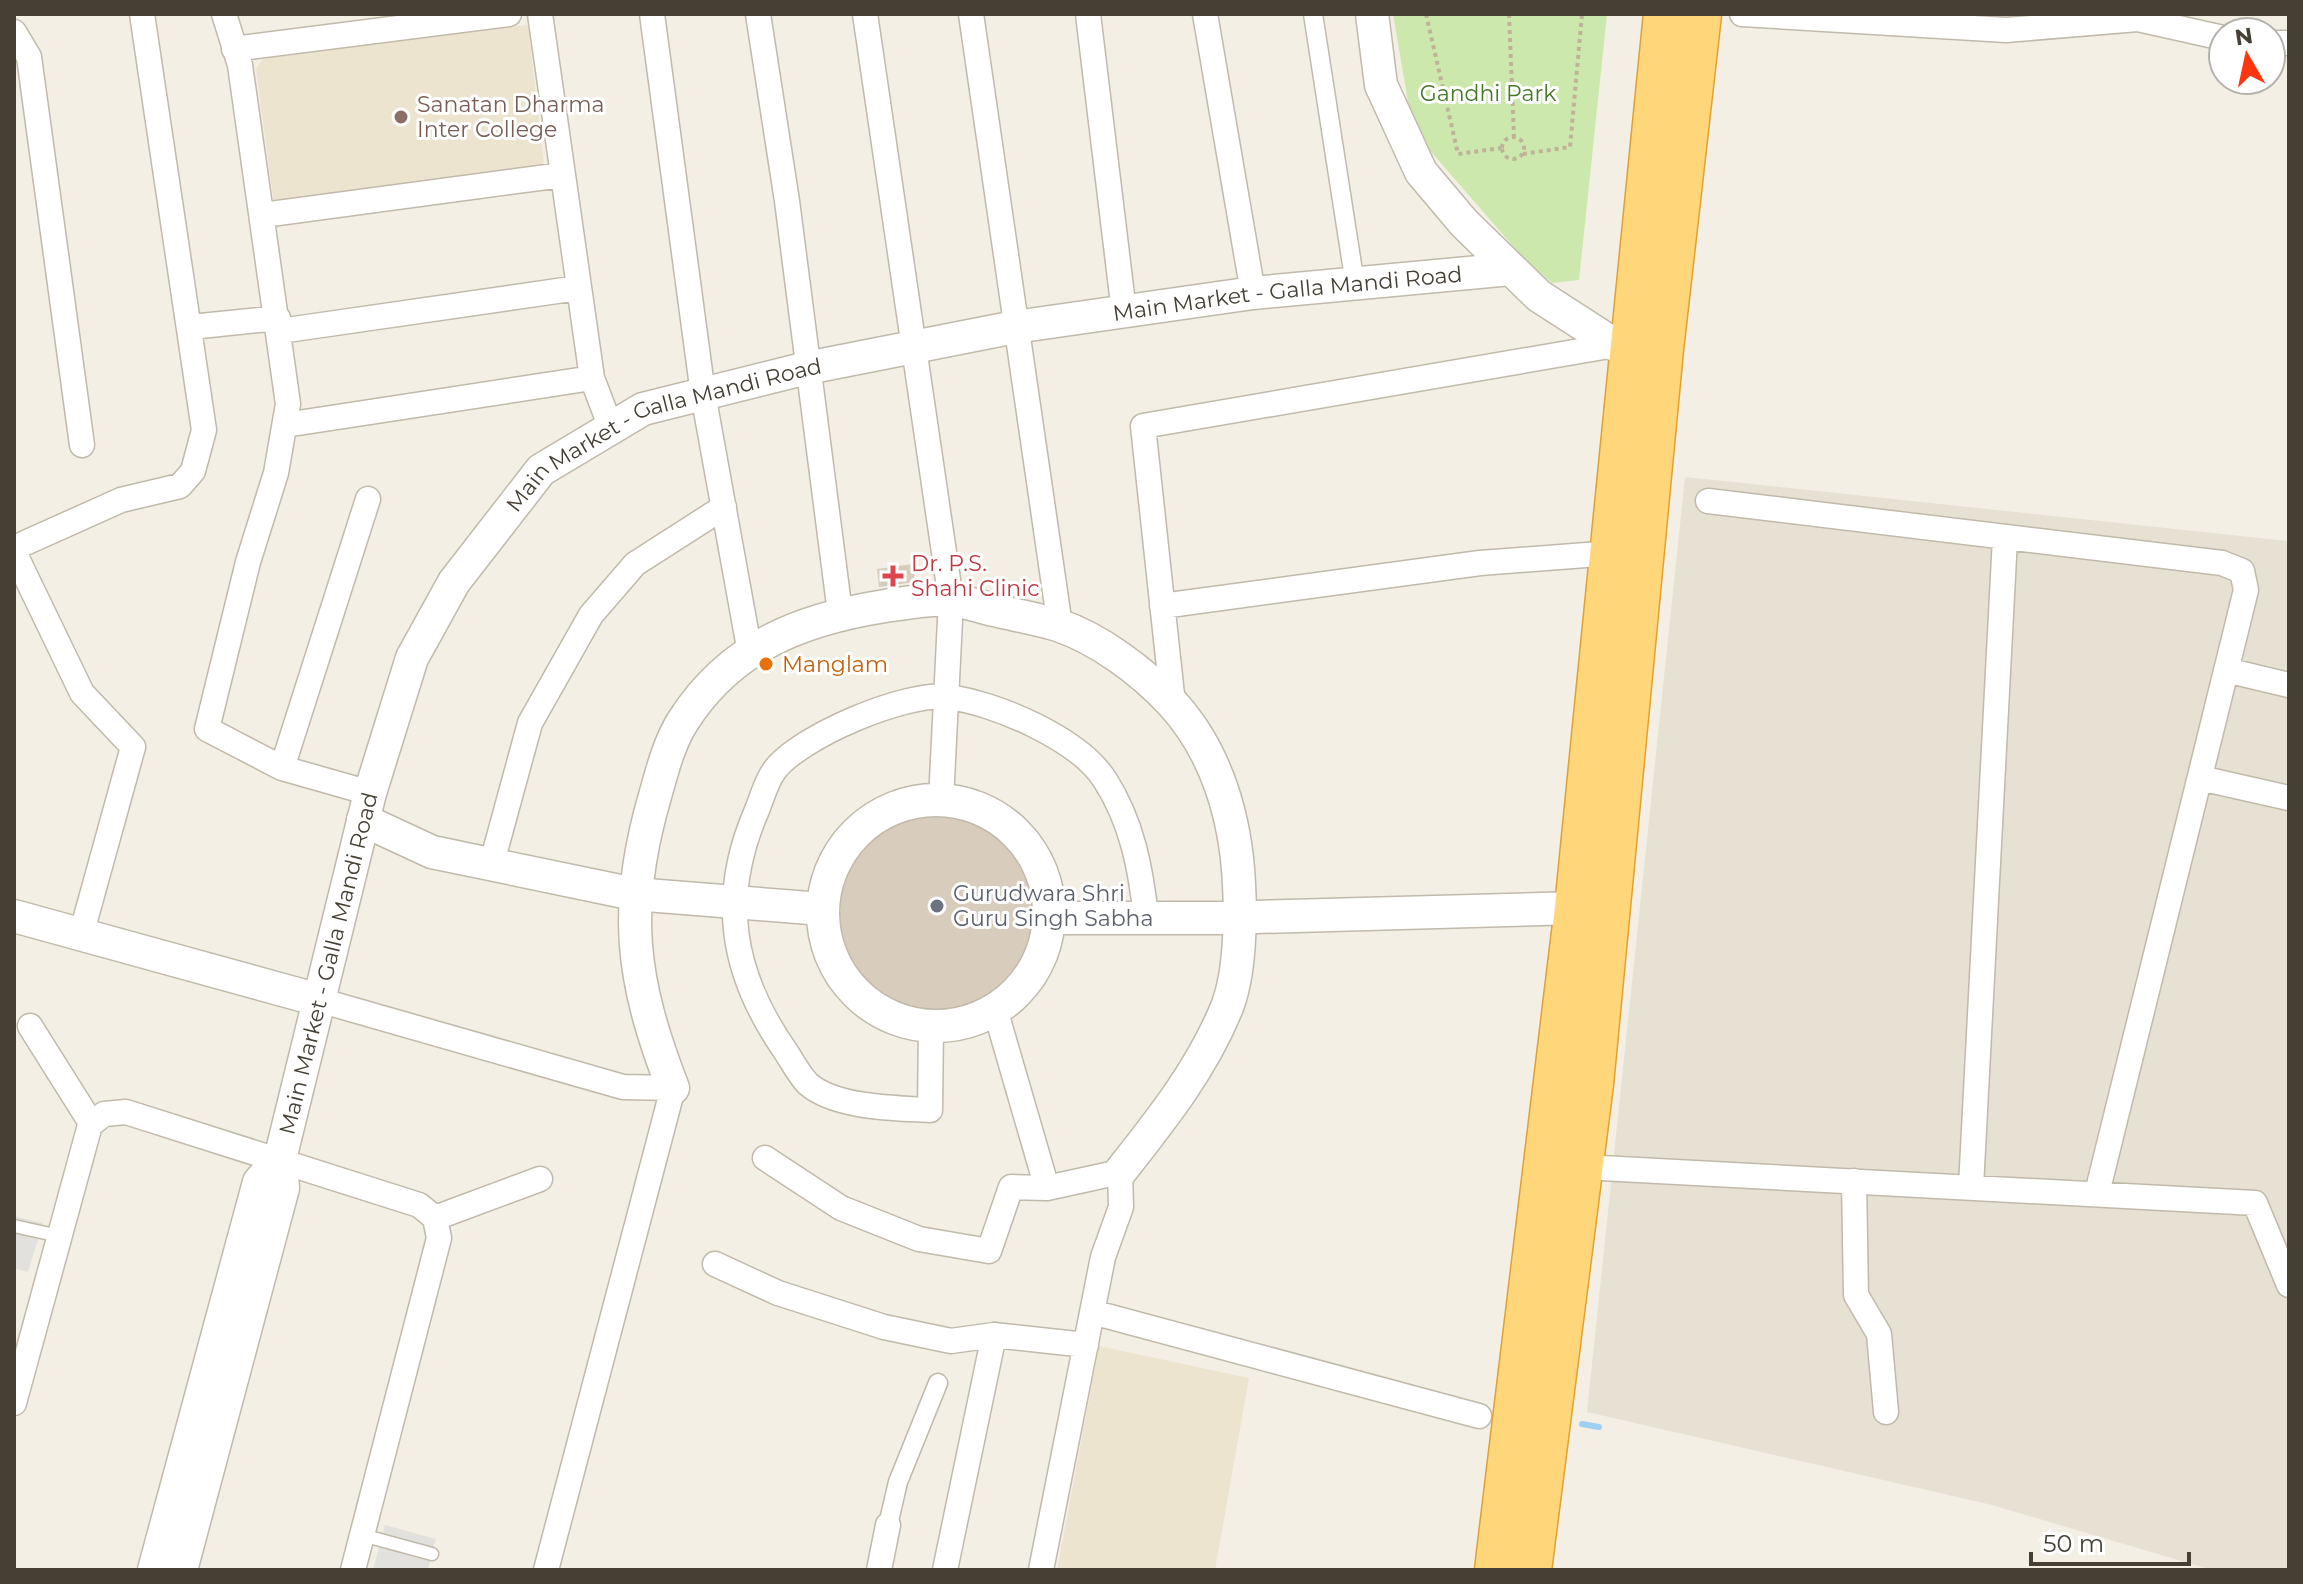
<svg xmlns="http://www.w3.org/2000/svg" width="2303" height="1584" viewBox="0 0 2303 1584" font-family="Montserrat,sans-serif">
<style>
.residential{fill:#e7e1d3}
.education{fill:#ece4ce}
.green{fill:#cde8ac}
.parking{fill:#e3e1dd}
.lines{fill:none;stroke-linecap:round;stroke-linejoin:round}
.stream{stroke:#9fcff1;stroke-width:6}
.building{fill:#d8cdbd}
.service-casing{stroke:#c1b9aa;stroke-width:15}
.pedestrian-casing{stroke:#c1b9aa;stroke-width:21}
.minor-casing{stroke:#c1b9aa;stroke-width:27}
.tertiary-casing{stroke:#c1b9aa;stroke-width:35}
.trunk-casing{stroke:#e0a131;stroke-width:45}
.path{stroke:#c0b298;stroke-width:4;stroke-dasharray:4 4;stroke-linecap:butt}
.service{stroke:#fff;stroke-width:12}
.pedestrian{stroke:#fff;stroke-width:18}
.minor{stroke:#fff;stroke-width:24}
.tertiary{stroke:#fff;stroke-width:32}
.trunk{stroke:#ffd67a;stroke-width:42}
.education-dot{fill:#8d6e63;stroke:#fff;stroke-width:3}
.health-dot{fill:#e0444e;stroke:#fff;stroke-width:3}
.food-dot{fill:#e8710a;stroke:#fff;stroke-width:3}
.worship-dot{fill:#6b7280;stroke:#fff;stroke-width:3}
.labels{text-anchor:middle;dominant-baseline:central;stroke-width:6;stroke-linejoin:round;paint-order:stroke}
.park-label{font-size:22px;fill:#457827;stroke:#fff}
.education-label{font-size:22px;fill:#785e54;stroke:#fff;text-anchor:start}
.street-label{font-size:22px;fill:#453f34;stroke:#fff}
.health-label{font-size:22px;fill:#be3a42;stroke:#fff;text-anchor:start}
.food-label{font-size:22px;fill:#c56008;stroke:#fff;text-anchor:start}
.worship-label{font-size:22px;fill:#5b616d;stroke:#fff;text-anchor:start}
</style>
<rect width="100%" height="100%" fill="#f3efe5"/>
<path class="residential" d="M1685 477 2289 541V1570H2212L1992 1505 1587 1412Z"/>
<path class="education" d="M528 25 544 164 274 204 256 69 262 59Z
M1099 1346 1249 1378 1215 1570H1057Z"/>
<path class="green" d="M1393 14H1607L1579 280 1552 283 1525 260 1413 131Z"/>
<path class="parking" d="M14 1216 43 1223 28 1272 14 1268Z
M385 1525 436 1539 428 1570H373Z"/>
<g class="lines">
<path class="stream" d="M1582 1424 1599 1427"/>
</g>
<path class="building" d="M913 564 915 582 879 587 877 569Z
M932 812 969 816 999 832 1022 857 1035 889 1036 906 1031 917 1035 929 1027 955 1008 983 981 1001 951 1011 918 1010 888 1000 863 980 845 953 836 922 841 910 838 890 850 861 872 835 901 818Z"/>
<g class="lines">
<g class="service-casing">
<path id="service" d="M14 1226 59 1236
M362 1535 432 1554"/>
</g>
<g class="pedestrian-casing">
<path id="pedestrian" d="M1313 14 1355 284
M888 1525 898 1482 938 1383"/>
</g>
<g class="minor-casing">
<path id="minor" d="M224 14 240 65 288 404 276 473 248 562 207 729 282 768 370 793
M540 14 592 378 611 428
M652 14 703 394 750 653
M758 14 787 201 840 613
M865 14 951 600 941 800
M971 14 1060 626
M1088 14 1124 312
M1205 14 1253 293
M1742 14 2006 30 2138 19 2223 38
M14 32 29 57 82 445
M2271 43H2289
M234 49 509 14
M263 215 562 175
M191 327 278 318
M280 331 578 288
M285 425 592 378
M1708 501 2222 563 2242 571 2246 590 2097 1193
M14 548 121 500 180 486 193 471 204 430 142 14
M14 552 82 693 133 747 81 935
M1162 606 1480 563 1612 553
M2226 670 2289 685
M1173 704 1143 426 1615 345
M282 768 368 499
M2200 778 2289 798
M491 866 530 723 591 615 635 564 724 507
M319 1000 623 1087 673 1088 546 1570
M995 1009 1047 1188
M931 1025 930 1110C895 1108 836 1108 808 1084 799 1075 791 1059 784 1049 731 972 719 897 757 810 762 798 766 782 774 771 798 737 907 691 948 697 996 703 1079 739 1105 780 1132 822 1141 869 1146 918
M30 1026 91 1123
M765 1158 841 1208 919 1239 989 1251 1011 1187 1047 1188 1120 1172 1121 1207 1103 1257 1041 1570
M1582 1167 2255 1203 2289 1285
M1854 1181 1856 1295 1879 1334 1886 1412
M1971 1187 2005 538
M435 1218 540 1179
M715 1264 778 1293 884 1327 951 1341 994 1335 1086 1345
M1092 1312 1479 1416
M14 1403 90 1125 104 1114 126 1112 419 1205 435 1218 439 1238 353 1570
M879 1570 888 1525
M945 1570 994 1335"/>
</g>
<g class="tertiary-casing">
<g id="tertiary">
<path d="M1372 14 1381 85 1421 172 1464 223 1539 296 1615 345H1633"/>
<circle cx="936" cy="913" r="113"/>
<path d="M363 820 432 852 634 894 822 909"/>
<path d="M14 916 319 1000"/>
<path d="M1050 918H1221L1576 908"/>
<path d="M673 1088C631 980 622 909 655 796 662 771 669 743 683 721 731 646 802 619 885 606 906 603 930 598 951 600 965 601 980 607 994 610 1015 615 1037 619 1058 625 1099 639 1142 671 1172 703 1217 752 1236 819 1239 884 1241 919 1240 974 1227 1007 1202 1069 1161 1120 1120 1172"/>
<path d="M154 1570 259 1182 280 1159"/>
<path id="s1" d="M181 1570 283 1188 280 1159 370 793 412 658 454 582 541 470 643 409 807 368 1015 327 1253 293 1511 269"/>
</g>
</g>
<g class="trunk-casing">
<path id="trunk" d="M1496 1570 1576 908 1665 14
M1530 1570 1592 1084 1662 349 1700 14"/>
</g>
<path class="path" d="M1426 14 1458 154 1501 148
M1509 14 1514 137
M1502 148a11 11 0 1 1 22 0a11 11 0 1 1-22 0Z
M1523 154 1570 147 1582 14"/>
<use href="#service" class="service"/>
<use href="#pedestrian" class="pedestrian"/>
<use href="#minor" class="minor"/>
<use href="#tertiary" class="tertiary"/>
<use href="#trunk" class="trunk"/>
</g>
<circle class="education-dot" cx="401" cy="117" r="8"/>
<path class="health-dot" d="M889 564h8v8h8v8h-8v8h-8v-8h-8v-8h8z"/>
<circle class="food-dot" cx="766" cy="664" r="8"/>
<circle class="worship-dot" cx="937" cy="906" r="8"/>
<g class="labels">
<g class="park-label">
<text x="1488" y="93">Gandhi Park</text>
</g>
<g class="education-label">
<text x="417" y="104">Sanatan Dharma<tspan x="417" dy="25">Inter College</tspan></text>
</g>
<g class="street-label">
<text stroke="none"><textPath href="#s1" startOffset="1946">Main Market - Galla Mandi Road</textPath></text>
<text stroke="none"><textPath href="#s1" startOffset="1298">Main Market - Galla Mandi Road</textPath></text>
<text stroke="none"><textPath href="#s1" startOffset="626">Main Market - Galla Mandi Road</textPath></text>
</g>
<g class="health-label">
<text x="911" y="563">Dr. P.S.<tspan x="911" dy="25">Shahi Clinic</tspan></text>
</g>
<g class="food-label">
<text x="782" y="664">Manglam</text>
</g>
<g class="worship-label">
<text x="953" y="893">Gurudwara Shri<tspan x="953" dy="25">Guru Singh Sabha</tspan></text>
</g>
</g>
<rect width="2303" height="1584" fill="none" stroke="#453f34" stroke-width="32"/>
<g transform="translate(2247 56) rotate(351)"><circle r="38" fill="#ffffff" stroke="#b5b2ae" stroke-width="2"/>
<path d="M0-6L14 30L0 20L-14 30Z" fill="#fe3610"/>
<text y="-12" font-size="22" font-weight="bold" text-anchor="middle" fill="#453f34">N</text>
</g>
<path d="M2031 1552v12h158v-12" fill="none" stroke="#453f34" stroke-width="4"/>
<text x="2043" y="1552" font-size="24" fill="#453f34" stroke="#ffffff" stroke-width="6" paint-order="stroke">50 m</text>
</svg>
